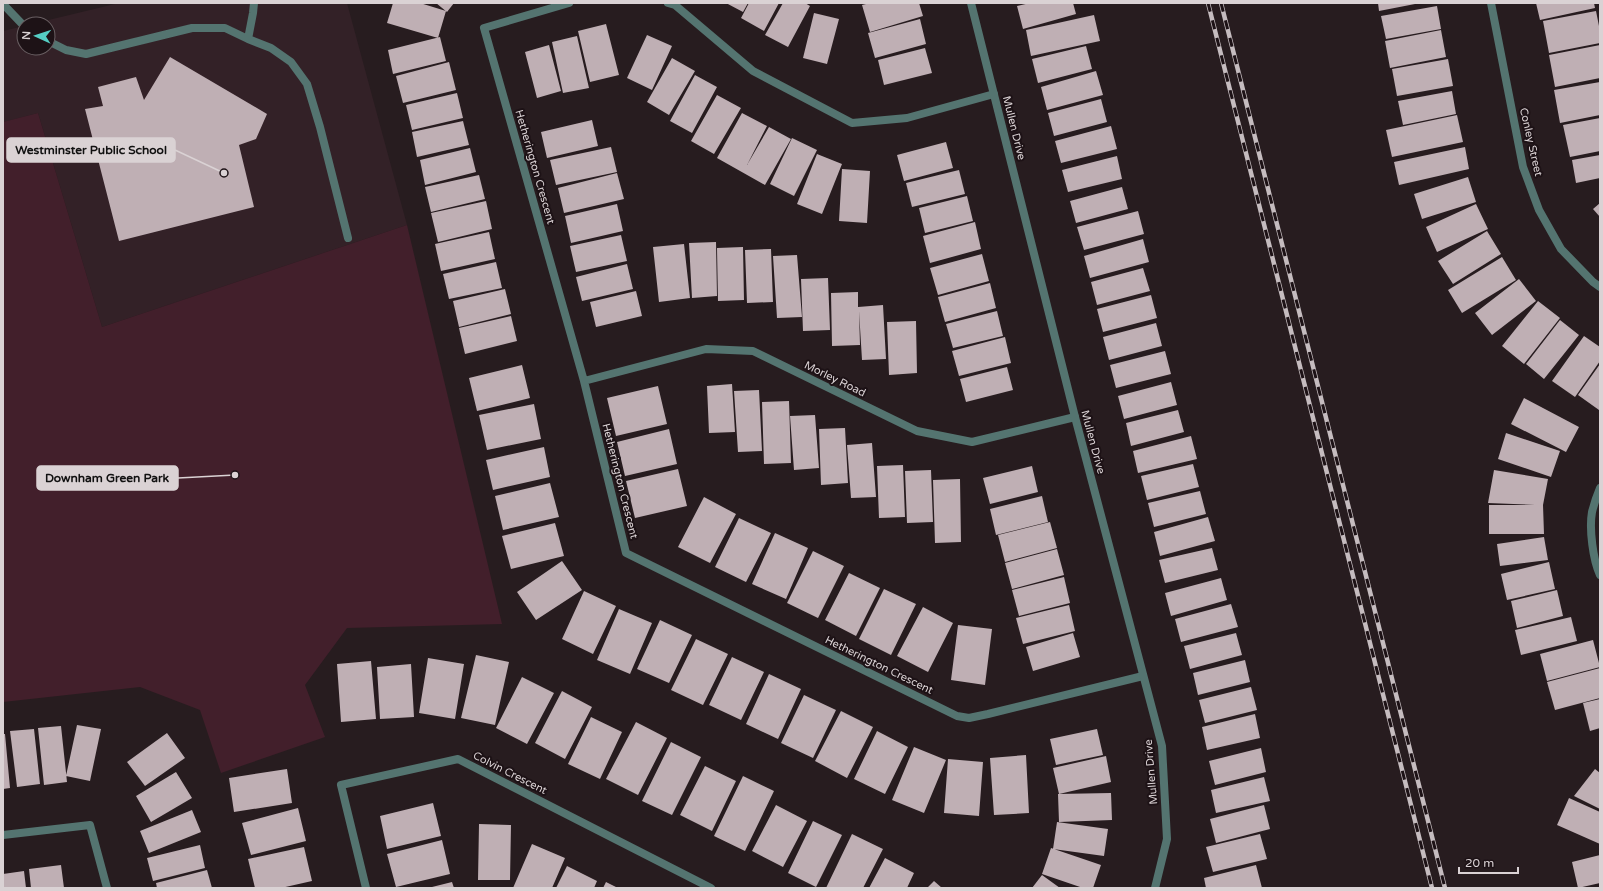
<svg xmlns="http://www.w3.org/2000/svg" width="1603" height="891" viewBox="0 0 1603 891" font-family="'Varela Round',sans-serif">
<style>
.built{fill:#332127}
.green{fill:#421f2b}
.building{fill:#bfafb4}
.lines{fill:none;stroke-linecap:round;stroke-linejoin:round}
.service{stroke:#547470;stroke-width:8}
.minor{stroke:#547470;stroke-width:8}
.tertiary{stroke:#547470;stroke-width:8}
.rail-casing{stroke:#c5bcbf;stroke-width:4.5}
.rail{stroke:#1d1216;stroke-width:3;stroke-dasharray:9;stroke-linecap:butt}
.labels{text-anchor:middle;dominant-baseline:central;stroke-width:4;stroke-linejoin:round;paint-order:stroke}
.street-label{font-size:11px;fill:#dad2d4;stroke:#1d1216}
.leader{fill:none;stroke:#dad2d4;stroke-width:1.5}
.callout-dot{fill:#dad2d4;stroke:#1d1216;stroke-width:1.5}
.callout{fill:#dad2d4;stroke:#dad2d4;stroke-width:1.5}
.callout-label{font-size:12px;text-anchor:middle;font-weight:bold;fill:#111}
</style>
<rect width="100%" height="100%" fill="#271c1f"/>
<path class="built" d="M119 3H347L407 225 102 327 38 113 4 122 3 117V31L24 26V48H48V24H32Z"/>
<path class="green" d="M38 113 102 327 407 225 502 624 347 628 305 685 325 737 221 773 200 710 140 687 3 702V122Z"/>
<path class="building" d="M393 3H420L446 11 438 38 387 23Z
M436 3H454L447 12Z
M726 3H748L743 12Z
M749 3H779L764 31 741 18Z
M783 3H805L810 6 788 47 765 35Z
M870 3H919L923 16 870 32 862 5Z
M1030 3H1073L1076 14 1023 29 1017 6Z
M1378 3H1415V4L1379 11Z
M1536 3H1594L1595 8 1540 20Z
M1437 6 1441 29 1386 39 1381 16Z
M1596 11 1600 31V43L1549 53 1543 21Z
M814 13 839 19 827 64 803 58Z
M1094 15 1100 41 1031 56 1026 30Z
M920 19 926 44 875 58 868 33Z
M606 24 619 75 590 82 578 31Z
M1441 30 1446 57 1390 68 1385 41Z
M647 35 672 46 652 90 627 78Z
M577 36 589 88 563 93 552 42Z
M440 37 446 61 393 74 388 50Z
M549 45 561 91 537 98 525 52Z
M1600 45V78L1555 87 1549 55Z
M1086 46 1092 69 1038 83 1032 59Z
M925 48 932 73 884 85 878 60Z
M170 57 267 114 256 139 239 145 254 207 119 241 85 109 103 106 98 87 136 77 144 100Z
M672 58 695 71 669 115 647 102Z
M1448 59 1453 86 1397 96 1392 69Z
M449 62 456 90 403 103 396 76Z
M1096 71 1103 95 1047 110 1041 87Z
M695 75 717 87 692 133 670 121Z
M1600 82V115L1560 123 1554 90Z
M1452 91 1456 114 1403 125 1398 101Z
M457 93 463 118 412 130 406 105Z
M717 95 741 108 714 154 691 141Z
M1101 99 1107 122 1054 136 1048 113Z
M742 113 767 126 747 165 769 127 791 139 765 185 717 158Z
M1457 115 1463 142 1392 157 1386 130Z
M1600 118V151L1570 157 1563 125Z
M592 120 598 146 547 158 541 132Z
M463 121 469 145 417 157 412 132Z
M1111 126 1117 149 1061 163 1055 141Z
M792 138 817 150 794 196 770 184Z
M946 142 953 168 904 181 897 155Z
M611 147 617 172 556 185 550 160Z
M1465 147 1469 169 1399 185 1394 162Z
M470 148 476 172 425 185 420 160Z
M817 154 842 164 822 214 797 204Z
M1600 155V178L1576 183 1572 160Z
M1117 156 1122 179 1068 192 1062 170Z
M842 169 870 171 867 223 839 221Z
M959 170 965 194 912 207 906 183Z
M617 173 624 199 564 213 558 188Z
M479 175 485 199 431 212 425 187Z
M1468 177 1476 202 1422 219 1414 194Z
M1122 187 1128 209 1076 223 1070 201Z
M967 196 973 221 925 233 919 208Z
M486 201 492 229 438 242 431 213Z
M1600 203V217L1593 209Z
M617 204 623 231 571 243 565 216Z
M1476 204 1488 229 1437 252 1426 227Z
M1138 211 1144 234 1084 250 1077 227Z
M975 222 981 249 930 263 923 236Z
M1487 231 1501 254 1453 284 1438 261Z
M489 232 495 259 441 271 435 244Z
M621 235 627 261 576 272 570 246Z
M1143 239 1149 262 1090 278 1084 256Z
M716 242 717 296 692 298 689 243Z
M684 244 690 298 659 302 653 247Z
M743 247 744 300 718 301 717 248Z
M771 249 773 302 747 303 745 250Z
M982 254 989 281 938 295 930 268Z
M797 255 802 317 777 318 773 256Z
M1502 257 1516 280 1462 313 1448 290Z
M496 262 502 288 449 299 443 274Z
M627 264 633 289 582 301 576 277Z
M1143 268 1150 291 1097 305 1091 282Z
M828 278 830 330 803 331 801 279Z
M1519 279 1536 301 1492 335 1475 313Z
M990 283 996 308 945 322 938 297Z
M505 289 511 314 459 327 453 301Z
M636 291 642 316 596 327 590 302Z
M858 292V307L883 305 886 359 862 360 859 311 860 345 832 346 831 293Z
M1151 295 1157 318 1103 332 1097 309Z
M1538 301 1560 318 1524 364 1502 346Z
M997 311 1003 336 953 348 946 324Z
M511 316 517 341 465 354 459 328Z
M1560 320 1579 335 1544 379 1526 364Z
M916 321 917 373 889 375 887 322Z
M1156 323 1162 346 1109 360 1103 337Z
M1584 336 1600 347V361L1575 397 1552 381Z
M1005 337 1011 363 959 376 952 351Z
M1165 351 1171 374 1116 388 1110 365Z
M1600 364V409L1599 410 1578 395Z
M522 365 530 398 477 411 469 378Z
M1007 367 1013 390 966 402 960 379Z
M1171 382 1177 405 1124 419 1118 396Z
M732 384 735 432 709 433 707 386Z
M658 386 667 424 616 436 607 398Z
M759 390 762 451 738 452 734 391Z
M1524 398 1579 427 1566 452 1511 424Z
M789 401 791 463 764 464 762 402Z
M534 404 541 439 487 450 479 415Z
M1178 410 1184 432 1131 446 1126 423Z
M815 415 819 468 794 470 790 416Z
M845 428 848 483 821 485 819 429Z
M669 429 677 464 625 476 617 442Z
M1506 433 1560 451 1551 477 1498 459Z
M1191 436 1197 459 1138 473 1133 451Z
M872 443 876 497 851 498 847 445Z
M544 447 550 477 493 490 486 460Z
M1193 464 1199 487 1147 500 1141 476Z
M903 465 905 517 879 518 877 466Z
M1032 466 1038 492 990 504 983 478Z
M678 469 687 506 635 518 626 481Z
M931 470 933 522 907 523 905 471Z
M1494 470 1548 479 1543 505 1544 534H1489V505H1535L1488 503Z
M960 479 961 542 935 543 933 480Z
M550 483 559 517 503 530 495 496Z
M1200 491 1206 514 1154 527 1148 503Z
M1042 496 1048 522 996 535 990 509Z
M704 497 736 514 710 563 678 547Z
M1208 517 1215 541 1160 556 1154 532Z
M739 518 771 533 746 582 715 567Z
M1050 522 1057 548 1005 562 998 535Z
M555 523 564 556 511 569 502 536Z
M775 533 808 548 786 599 752 584Z
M1544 537 1548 560 1500 566 1497 544Z
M1212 548 1218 570 1165 583 1159 560Z
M1057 549 1064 575 1012 589 1005 563Z
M813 551 844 566 818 618 787 603Z
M562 561 582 590 536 620 517 592Z
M1549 562 1555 589 1507 600 1501 574Z
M849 573 880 588 856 636 825 620Z
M1064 577 1070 603 1019 616 1012 590Z
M1221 578 1227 600 1171 616 1165 593Z
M884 589 916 604 891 655 859 639Z
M1557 590 1563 616 1517 628 1511 601Z
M584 591 616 606 593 654 562 639Z
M1231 604 1238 627 1181 642 1175 619Z
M1069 605 1075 631 1023 644 1016 618Z
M923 607 953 623 928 672 897 656Z
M619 609 652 623 630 674 597 660Z
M1571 617 1577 641 1521 655 1515 630Z
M660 620 692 635 669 683 637 669Z
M958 625 992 629 985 685 951 680Z
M1073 633 1080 657 1033 671 1026 647Z
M1236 633 1242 655 1190 669 1184 646Z
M696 639 728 654 703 705 671 690Z
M1593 640 1600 667 1547 681 1540 654Z
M476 655 509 662 495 725 461 718Z
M732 657 764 672 741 720 709 705Z
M428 658 464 664 455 719 419 713Z
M1245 660 1250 682 1198 695 1193 673Z
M371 661 376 719 341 722 337 664Z
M411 664 414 717 380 719 377 667Z
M1600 668V698L1555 710 1547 682Z
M769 674 801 689 778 739 746 724Z
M522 677 554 693 527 744 496 728Z
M1251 687 1257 710 1205 723 1199 700Z
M562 691 592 707 565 759 535 743Z
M804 695 836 710 813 758 781 743Z
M1600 699V728L1590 731 1583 703Z
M841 711 873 727 847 778 815 761Z
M1255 714 1260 738 1207 750 1202 727Z
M591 717 622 732 600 779 568 764Z
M636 722 667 738 638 795 606 779Z
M77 725 101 729 90 781 66 776Z
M61 726 67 782 44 785 38 728Z
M34 729 40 784 17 787 10 731Z
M1097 729 1103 755 1056 765 1050 739Z
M877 731 908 747 885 794 854 779Z
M167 733 185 758 145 786 127 762Z
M3 734H5L10 788 3 789Z
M671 742 701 757 672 815 642 801Z
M914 747 946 760 924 813 892 800Z
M1261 748 1266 772 1215 785 1209 761Z
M1026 755 1029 813 994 815 990 758Z
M1106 756 1111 782 1059 794 1053 768Z
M948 759 983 762 979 816 944 813Z
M705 766 736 781 712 831 680 815Z
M287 769 292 803 234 812 229 778Z
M1595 769 1600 773V809L1574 796Z
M176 772 192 798 151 822 136 796Z
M743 776 774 791 745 851 714 836Z
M1264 777 1270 801 1216 813 1211 790Z
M1111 793 1112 820 1059 822 1058 794Z
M1569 798 1600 812V844L1557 825Z
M433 803 441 836 387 849 380 816Z
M776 805 807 821 783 867 752 851Z
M1264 805 1270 829 1216 843 1210 819Z
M298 808 306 841 251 855 242 823Z
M192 810 201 832 149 853 140 831Z
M813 821 842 835 816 887 788 873Z
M1057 822 1108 829 1104 856 1053 849Z
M479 824 511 825 510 880H478Z
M852 834 883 849 863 888H826Z
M1260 834 1267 859 1213 872 1206 847Z
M442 840 450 874 396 887 387 854Z
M532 844 565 858 552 888H513Z
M200 845 205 868 153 881 147 858Z
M304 847 312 881 281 888H255L248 859Z
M1051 848 1101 865 1093 888H1083L1042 874Z
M1600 855V883L1578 888 1572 862Z
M885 858 914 873 907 888H869Z
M61 865 64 888H31L29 869Z
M1256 865 1262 888H1206L1204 878Z
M567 866 597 881 594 888H556Z
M207 870 212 888H157L156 883Z
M24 871 26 888H3V874Z
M1042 875 1060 888H1032Z
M934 881 942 888H927Z
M452 882 454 888H432V887Z
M606 882 618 888H603Z"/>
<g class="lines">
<path class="service" d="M254 3 253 13 248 39 271 48 291 62 307 84 320 127 348 238
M3 4 24 26
M48 41 66 50 86 54 192 28H225L248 39"/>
<path class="minor" d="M569 3 484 28 584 381 626 553 957 716 969 718 988 714 1143 676
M668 3 675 5 753 71 852 123 907 118 994 94
M1491 3 1523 167 1539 210 1561 249 1593 282 1600 287
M584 381 706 349 753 351 917 431 972 442 1075 417
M1600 488C1597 495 1594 504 1592 512 1589 529 1593 560 1600 575
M3 835 90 825 107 888
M366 888 341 785 458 759 711 888"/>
<path class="tertiary" d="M971 3 1075 417 1162 746 1167 839 1155 888"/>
<g class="rail-casing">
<path id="rail" d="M1208 3 1432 888
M1221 3 1445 888"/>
</g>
<use href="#rail" class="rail"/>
</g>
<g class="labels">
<g class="street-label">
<text transform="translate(1014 128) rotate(76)">Mullen Drive</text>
<text transform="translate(1531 142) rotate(77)">Conley Street</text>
<text transform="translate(535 167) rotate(74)">Hetherington Crescent</text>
<text transform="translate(835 379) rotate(26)">Morley Road</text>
<text transform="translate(1093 442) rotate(75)">Mullen Drive</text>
<text transform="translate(620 481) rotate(76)">Hetherington Crescent</text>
<text transform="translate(879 665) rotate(26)">Hetherington Crescent</text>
<text transform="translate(1151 772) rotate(-95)">Mullen Drive</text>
<text transform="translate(510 773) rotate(27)">Colvin Crescent</text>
</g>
</g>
<path class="leader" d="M224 173L175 150M235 475L178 478"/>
<g class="callout-dot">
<circle cx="224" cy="173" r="4"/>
<circle cx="235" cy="475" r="4"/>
</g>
<g class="callout">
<rect x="7" y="138" width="168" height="24" rx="4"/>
<rect x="37" y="466" width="141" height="24" rx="4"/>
</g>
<g class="callout-label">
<text x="91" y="154">Westminster Public School</text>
<text x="107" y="482">Downham Green Park</text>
</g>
<rect width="1603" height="891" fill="none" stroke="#dad2d4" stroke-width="8"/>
<g transform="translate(36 36) rotate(273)"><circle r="19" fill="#1d1216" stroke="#695f62"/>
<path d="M0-3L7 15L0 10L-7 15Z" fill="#55cec4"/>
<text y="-6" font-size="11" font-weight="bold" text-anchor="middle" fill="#dad2d4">N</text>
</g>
<path d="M1459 867v6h59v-6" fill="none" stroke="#dad2d4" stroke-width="2"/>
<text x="1465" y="867" font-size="12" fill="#dad2d4" stroke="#1d1216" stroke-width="3" paint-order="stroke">20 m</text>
</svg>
